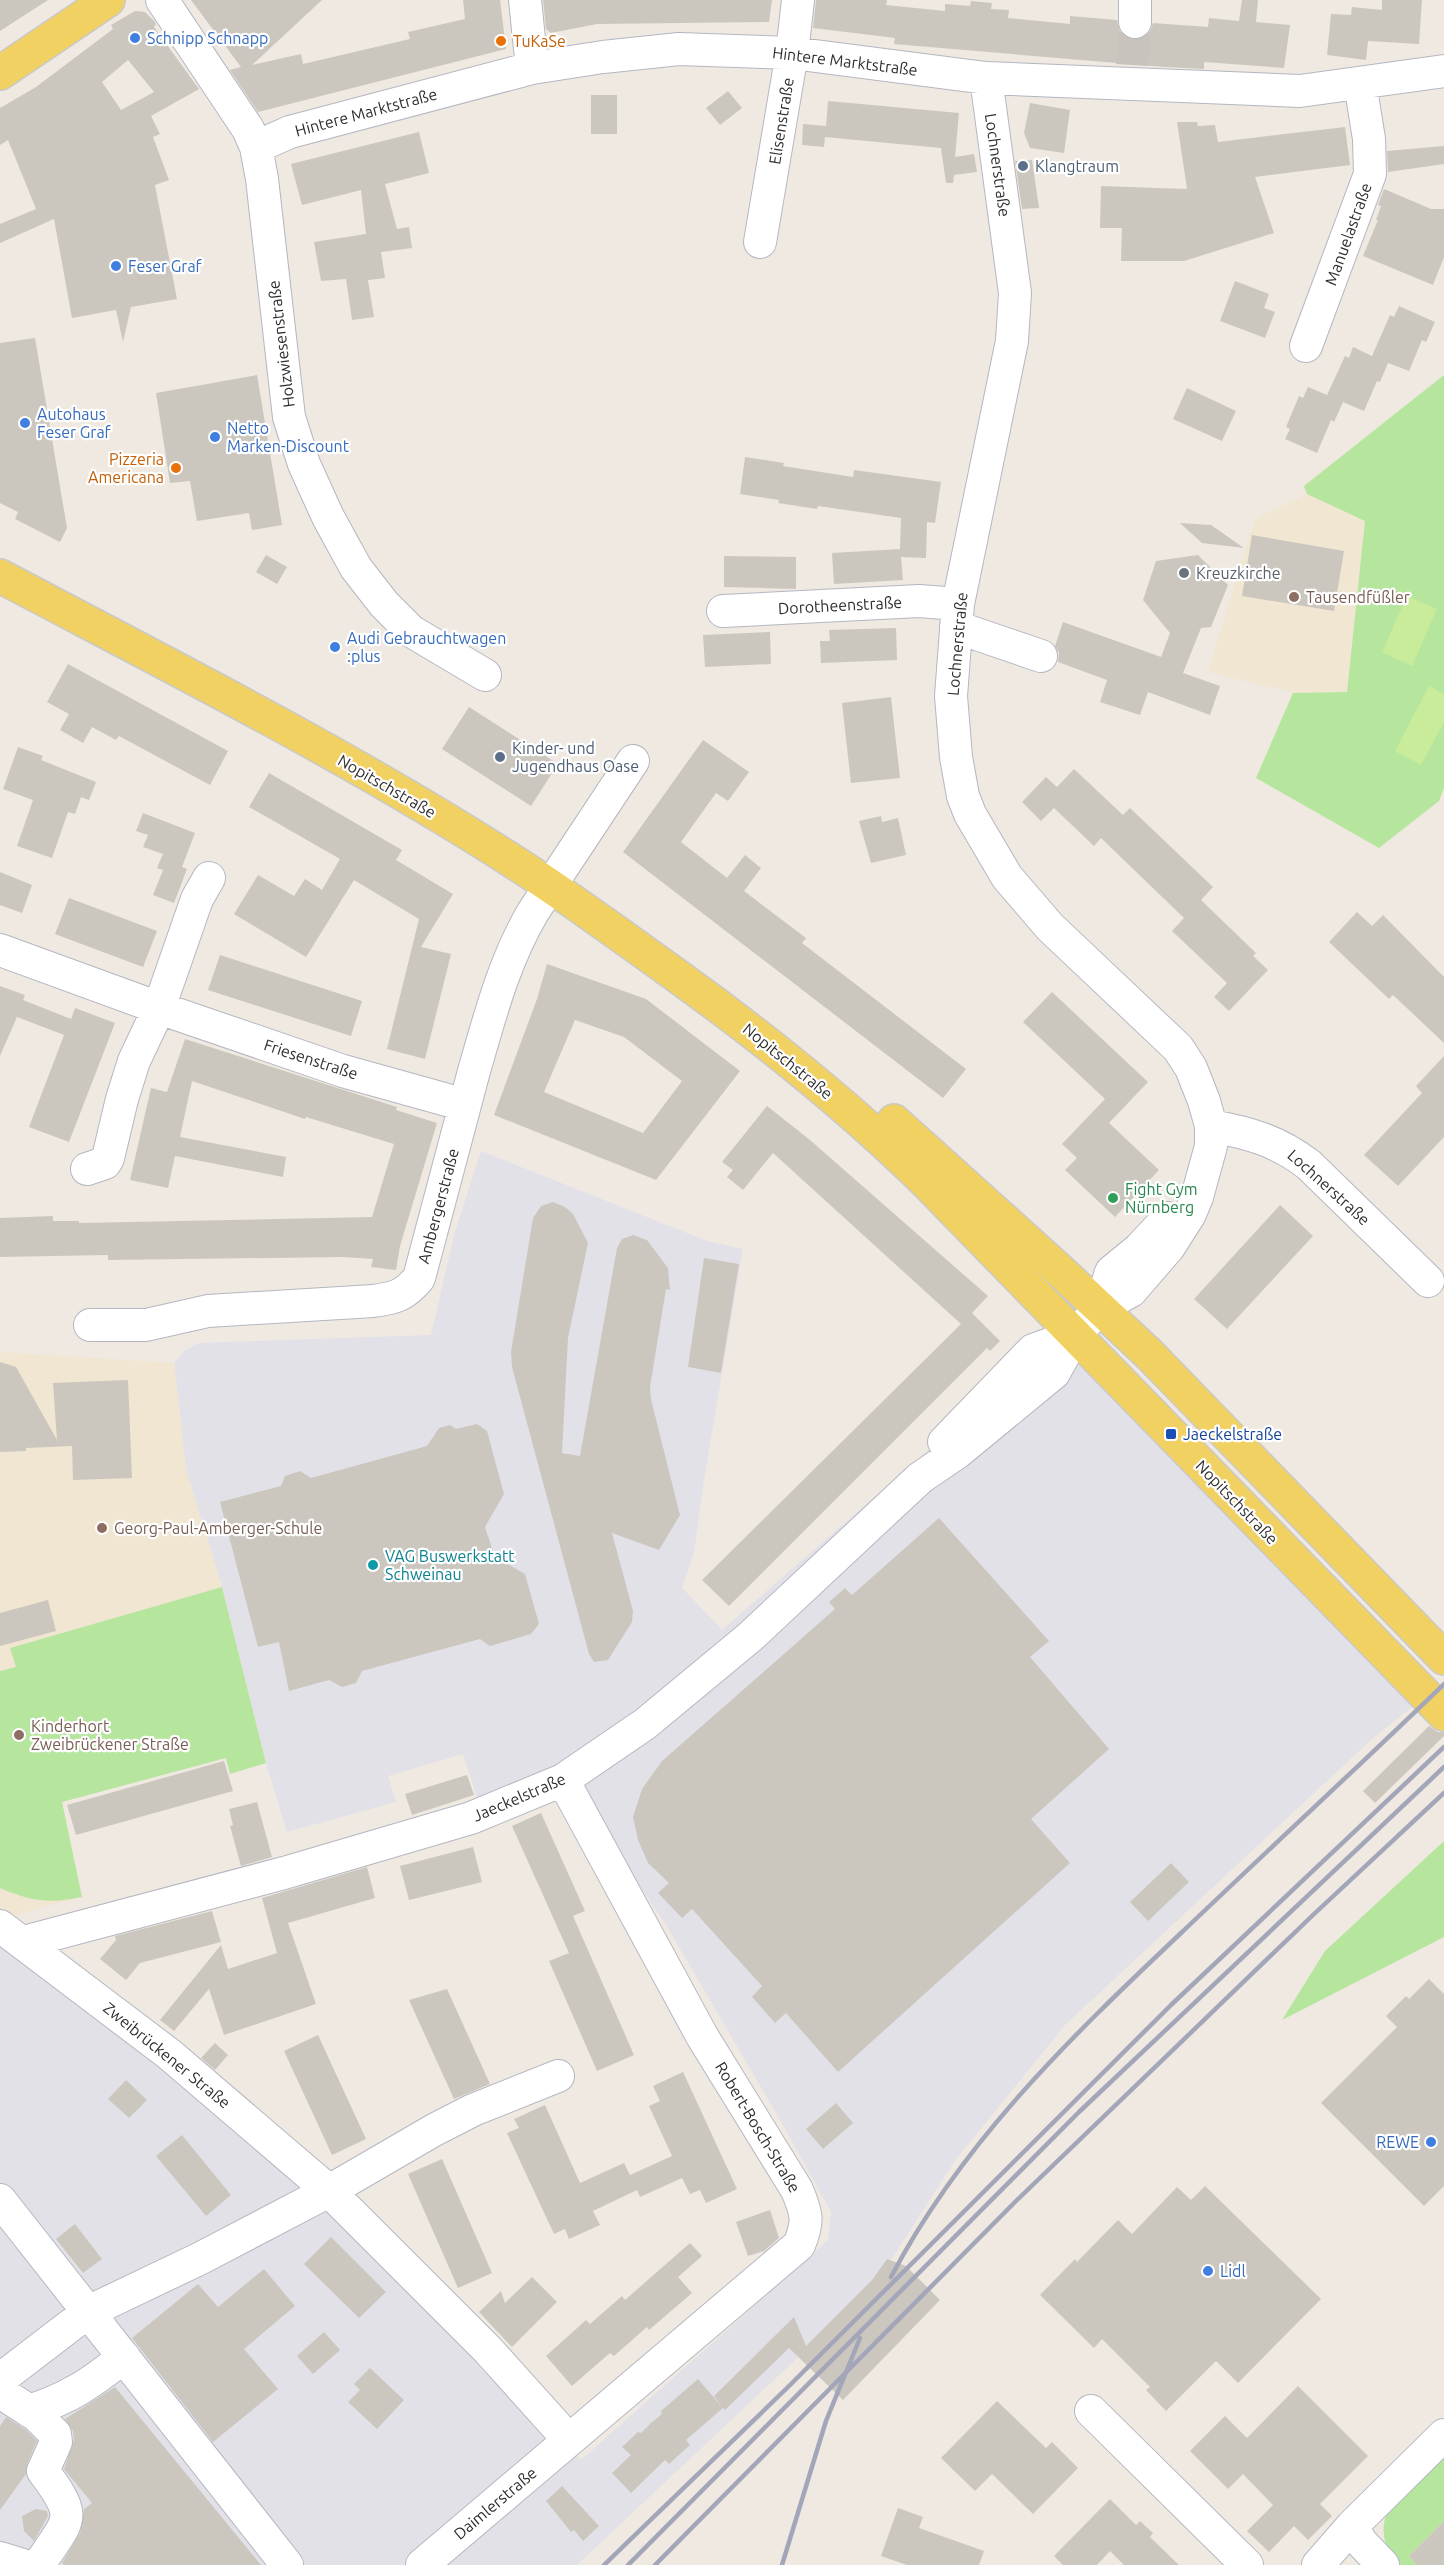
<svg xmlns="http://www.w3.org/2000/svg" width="1444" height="2565" viewBox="0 0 1444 2565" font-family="Ubuntu,sans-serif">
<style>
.industrial{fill:#e3e1e8}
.education{fill:#f0e6d1}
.green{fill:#b6e59e}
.pitch{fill:#c9ec9a}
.building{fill:#cbc7bf;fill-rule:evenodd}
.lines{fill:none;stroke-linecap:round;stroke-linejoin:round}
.minor-tunnel{stroke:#c8c4bd;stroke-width:32;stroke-dasharray:32 16;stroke-linecap:butt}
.minor-casing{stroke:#b4b7c1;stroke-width:34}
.major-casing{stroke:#c9c9c9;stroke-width:36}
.minor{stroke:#fff;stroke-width:32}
.major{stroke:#f2d163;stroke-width:33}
.rail{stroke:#a3a6b8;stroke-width:4.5}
.shop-dot{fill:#3f7fe0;stroke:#fff;stroke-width:2}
.food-dot{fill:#e8710a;stroke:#fff;stroke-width:2}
.service-dot{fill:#5c6f8a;stroke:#fff;stroke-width:2}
.worship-dot{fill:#6b7280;stroke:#fff;stroke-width:2}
.education-dot{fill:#8d6e63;stroke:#fff;stroke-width:2}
.leisure-dot{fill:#2e9e5b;stroke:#fff;stroke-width:2}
.transit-dot{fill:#1a4fb4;stroke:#fff;stroke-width:2}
.culture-dot{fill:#0f9aa8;stroke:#fff;stroke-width:2}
.labels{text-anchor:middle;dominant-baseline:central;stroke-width:4.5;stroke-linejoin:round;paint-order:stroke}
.shop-label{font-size:16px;fill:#366cbe;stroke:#fff;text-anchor:start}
.food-label{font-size:16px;fill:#c56008;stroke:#fff;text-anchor:start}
.street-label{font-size:16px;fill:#2e2e2e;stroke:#fff}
.service-label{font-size:16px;fill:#4e5e75;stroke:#fff;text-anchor:start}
.worship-label{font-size:16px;fill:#5b616d;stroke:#fff;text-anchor:start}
.education-label{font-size:16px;fill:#785e54;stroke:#fff;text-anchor:start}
.leisure-label{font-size:16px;fill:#27864d;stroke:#fff;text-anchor:start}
.transit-label{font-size:16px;fill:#164399;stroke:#fff;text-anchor:start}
.culture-label{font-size:16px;fill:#0d838f;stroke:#fff;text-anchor:start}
</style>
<rect width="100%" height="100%" fill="#efe9e1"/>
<path class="industrial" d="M481 1151 707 1241 743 1249 704 1480 694 1553 682 1588 722 1630 1068 1328 1427 1695 1372 1739 1065 2025 954 2162 875 2285 577 2565H0V1908L321 2189 581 2460 828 2240 831 2212 783 2125 666 1925 564 1773 481 1809 463 1754 388 1776 396 1802 287 1832 266 1763 222 1587 186 1470 174 1363 184 1351 199 1343 431 1335 454 1235Z"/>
<path class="education" d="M1307 494 1365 521 1347 692 1293 693 1208 672 1255 519Z
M0 1352 174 1363 186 1470 222 1587 10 1648 62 1802 82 1897 11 1916 0 1908Z"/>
<path class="green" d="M1444 375V788L1439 801 1379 848 1256 778 1293 693 1347 692 1365 521 1307 494 1304 486Z
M222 1587 266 1763 230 1774 226 1758 62 1802 82 1897C50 1904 30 1901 0 1888V1671L16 1667 10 1648Z
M1444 1841V1937L1282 2020 1325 1951Z
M1444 2451V2521L1409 2556 1417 2565H1395C1384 2544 1379 2529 1389 2507Z"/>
<path class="pitch" d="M1407 596 1437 609 1412 666 1382 652Z
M1429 686 1444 694V722L1421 765 1395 751Z"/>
<path class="building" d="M0 0H48L0 31Z
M191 0H322L252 65 301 54 303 64 410 39 408 32 465 19 463 0H500L506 49 258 112 230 70 241 67Z
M543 0H772L769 22 597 24 551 33 546 29Z
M816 0H887L886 5 945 11V4L970 6 971 1 992 3 991 9 1009 10 1008 18 1070 24V16L1117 20 1120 31 1127 38 1134 40 1144 37 1150 31 1153 23 1208 27 1209 18 1239 21 1242 0H1258L1256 22 1290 25 1284 68 1204 62V69L1164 67 894 44 895 38 813 28Z
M1382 0H1422L1419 44 1368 41 1366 60 1327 55 1331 14 1351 15 1352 7 1382 10Z
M135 11 145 12 154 21 156 24 154 27 199 89 151 116 160 134 153 137 169 180 155 185 177 299 131 307 123 342 116 310 72 318 54 219 0 243V224L36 209 8 140 0 145V108L36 87 113 29 111 25ZM128 60 154 92 121 110 102 82Z
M728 91 742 108 720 125 706 108Z
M591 95H617V134H591Z
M828 101 959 113 955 157 974 154 977 172 954 175 953 183H946L941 148 825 137 824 147 802 145 803 124 826 126Z
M1030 103 1070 110 1064 153 1030 148 1024 133Z
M1177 122H1197L1198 126 1215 125 1218 142 1345 127 1350 165 1255 177 1274 233 1184 261H1121L1122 228H1100L1101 186 1187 189Z
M419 132 429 173 385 184 397 229 409 227 412 248 381 252 385 278 368 280 374 317 352 320 346 279 321 281 314 242 366 234 361 190 302 205 291 164Z
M1444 146V164L1388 172 1387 151Z
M1032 160 1039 208 1022 209 1015 161Z
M1384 189 1431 209H1444V257L1433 285 1363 256 1378 220H1376L1381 206 1378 205Z
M1235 281 1269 294 1264 308 1275 312 1265 338 1220 321Z
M1399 306 1435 322 1426 342 1422 340 1409 371 1388 363 1380 382 1377 381 1364 411 1343 402 1334 422 1331 420 1317 453 1285 439 1290 429 1286 427 1299 396 1303 398 1308 387 1327 395 1345 356 1349 358 1353 347 1372 356 1390 315 1394 317Z
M35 338 67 528 60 542 15 519 18 512 0 503V343Z
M257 375 282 525 252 530 249 513 197 521 190 481 170 483 156 393Z
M1187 388 1236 411 1222 441 1173 419Z
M745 457 784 463 783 466 853 477 854 470 941 482 935 523 927 522 926 558 901 557 903 580 834 584 832 553 900 549 901 518 818 506 817 509 778 503 779 500 740 494Z
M1180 523 1211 525 1244 548 1202 543Z
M1252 535 1344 551 1334 611 1242 596Z
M266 555 287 567 277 584 256 572Z
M1198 555 1228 585 1211 627 1201 628 1183 673 1220 686 1210 715 1148 692 1140 715 1100 702 1107 680 1058 662 1059 653 1055 646 1063 622 1161 657 1170 633 1143 600 1156 561Z
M724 556 796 557V589L724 587Z
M896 628 897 660 821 663 820 641H830L829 630Z
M770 632 771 664 705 667 703 635Z
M68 664 228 751 210 785 119 736 116 740 92 727 83 743 60 730 69 714 47 702Z
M891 697 900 778 851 783 842 703Z
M469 707 558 764 531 806 442 749Z
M703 740 749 772 728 801 716 793 681 842 727 878 745 855 761 868 744 891 806 938 802 943 966 1069 943 1098 623 852Z
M18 747 43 756 41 760 96 782 89 800 81 797 75 814 68 812 52 858 17 846 33 800 3 789Z
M1074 769 1123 815 1130 808 1213 887 1201 900 1256 953 1253 956 1268 970 1229 1011 1214 997 1227 983 1172 931 1184 918 1101 838 1094 846 1054 808 1041 821 1022 802 1046 777 1057 787Z
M269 773 402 850 396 860 453 894 421 947 451 954 425 1059 387 1049 419 919 354 880 306 957 234 914 258 875 294 896 305 879 322 890 340 859 249 807Z
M143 813 195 833 182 867 187 869 174 903 153 895 163 870 157 868 163 854 143 847 148 835 136 831Z
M881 816 882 822 898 818 906 855 871 863 859 821Z
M0 872 32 885 22 913 0 905Z
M69 898 157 931 143 967 55 934Z
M1357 912 1372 926 1383 915 1444 977V1043L1393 995 1389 999 1329 942Z
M220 955 362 1001 351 1036 208 990Z
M547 964 646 999 740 1071 656 1180 494 1115 537 999ZM575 1020 624 1037 682 1081 643 1133 544 1092Z
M0 986 25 995 23 1000 71 1019 75 1008 115 1023 69 1142 29 1127 64 1035 17 1017 0 1056Z
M1052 992 1148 1082 1109 1123 1159 1170 1115 1217 1065 1170 1077 1158 1062 1144 1105 1099 1023 1022Z
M185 1039 397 1107 396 1110 437 1123 400 1246 396 1270 371 1267 373 1259 344 1257 108 1260V1255L0 1257V1218L53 1216V1221H79V1223L372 1217 394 1144 306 1117 305 1119 192 1081 180 1137 286 1157 283 1177 175 1156 168 1188 130 1180 151 1088 167 1092Z
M1444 1056V1137L1398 1186 1364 1155 1422 1093 1416 1086Z
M767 1106 810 1140 988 1296 972 1313 1000 1341 990 1351 987 1348 729 1606 702 1580 961 1324 773 1153 743 1190 727 1177 733 1170 722 1162Z
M553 1202 565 1207 573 1214 588 1243 568 1338 562 1453 580 1456 617 1248 622 1239 633 1235 647 1240 668 1268 670 1290 666 1289 650 1387 651 1399 680 1515 659 1550 612 1533 633 1611 632 1622 608 1660 594 1662 589 1654 512 1367 511 1352 533 1218 541 1206Z
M1280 1205 1313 1236 1227 1329 1194 1299Z
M704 1258 739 1264 721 1373 688 1367Z
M0 1362 16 1367 57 1440 53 1383 128 1380 132 1478 73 1480 72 1446 26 1448V1451L0 1452Z
M477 1424 487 1431 504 1494 485 1527 495 1557 525 1574 539 1624 531 1634 490 1646 480 1639 362 1671 356 1683 342 1687 329 1680 289 1691 279 1642 258 1647 220 1502 281 1486 285 1476 300 1471 311 1478 427 1446 439 1428 450 1425 456 1429Z
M939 1518 1049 1641 1030 1657 1109 1749 1031 1819 1070 1863 838 2072 786 2013 775 2023 752 1997 762 1986 692 1909 682 1918 658 1893 669 1883 648 1863 638 1840 633 1817 642 1789 662 1761 835 1609 829 1602 845 1588 852 1595Z
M48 1600 56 1631 0 1646V1613Z
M1429 1726 1438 1732H1444V1736L1375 1803 1363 1791Z
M224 1761 233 1791 76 1835 67 1805Z
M467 1775 474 1795 412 1815 405 1794Z
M257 1802 272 1857 241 1866 230 1826 233 1825 229 1809Z
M541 1813 585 1911 573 1916 634 2055 597 2071 549 1961 569 1953 512 1826Z
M473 1847 482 1882 409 1900 400 1866Z
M1171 1863 1189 1882 1148 1921 1130 1902Z
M367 1867 375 1898 288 1923 316 2004 224 2035 209 1989 174 2031 160 2020 221 1945 228 1969 277 1953 262 1898Z
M212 1911 221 1942 140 1963 126 1980 100 1959 116 1940 115 1936Z
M1429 1979 1444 1994V2186L1424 2206 1321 2103 1397 2027 1386 2016 1406 1996 1409 1999Z
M447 1989 490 2084 454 2099 409 2000Z
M318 2035 366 2139 332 2155 284 2051Z
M215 2043 228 2055 215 2070 201 2058Z
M683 2072 737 2189 706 2203 700 2190 690 2194 682 2178 640 2197 637 2190 593 2211 600 2225 569 2239 565 2229 554 2234 507 2133 519 2128 514 2119 545 2105 580 2183 624 2163 630 2175 672 2156 649 2106 660 2101 653 2086Z
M126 2080 147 2100 129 2118 108 2099Z
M836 2103 853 2123 823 2149 806 2129Z
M182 2135 231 2195 206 2216 156 2156Z
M442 2159 492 2273 458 2288 408 2174Z
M1205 2186 1321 2299 1238 2383 1216 2361 1166 2411 1146 2390 1150 2387 1102 2339 1094 2348 1040 2295 1075 2259 1077 2262 1118 2220 1132 2234 1177 2187 1191 2200Z
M770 2210 779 2238 764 2251 748 2256 736 2222Z
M75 2224 102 2259 83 2273 56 2239Z
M331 2237 386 2292 359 2318 304 2264Z
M690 2243 702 2256 678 2277 692 2293 649 2330 647 2327 614 2356 610 2353 572 2386 546 2356 586 2320 590 2324 622 2296 625 2300Z
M887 2259 906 2266 940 2300 843 2400 789 2348 725 2410 723 2408 686 2440 690 2445 669 2464 665 2460 631 2493 612 2473 631 2455 622 2447 638 2432 641 2433 651 2423 662 2414 661 2411 698 2379 722 2407 714 2396 794 2317 806 2346 872 2280Z
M264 2269 295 2306 244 2349 278 2389 213 2442 132 2338 198 2284 218 2307Z
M532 2277 557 2302 512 2347 479 2312 501 2291 505 2303Z
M324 2332 340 2350 313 2374 297 2356Z
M370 2368 404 2400 377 2429 348 2402 360 2390 354 2384Z
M1298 2386 1368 2456 1320 2504 1332 2516 1308 2540 1294 2526 1269 2552 1247 2531 1273 2505 1243 2474 1228 2489 1190 2451 1225 2416 1247 2438Z
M115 2387 261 2565H64L62 2563 80 2533 84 2509 92 2503 64 2469 74 2440 73 2431 65 2419Z
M997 2401 1046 2448 1052 2442 1078 2468 1033 2514 992 2474 975 2491 941 2458Z
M6 2417 25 2429 37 2441 27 2464 26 2474 0 2510V2426Z
M562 2486 599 2526 583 2541 574 2530 571 2532 546 2501Z
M1110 2499 1136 2525 1140 2521 1153 2533 1150 2537 1179 2565H1124L1110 2551 1097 2565H1063L1054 2556Z
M898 2508 923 2517 919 2528 984 2551 979 2565H907L881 2556Z
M36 2509 47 2511 48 2516 34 2541 24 2531 22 2516Z
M1444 2521V2565H1417L1409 2556Z"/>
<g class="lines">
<path class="minor-tunnel" d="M1132 65 1135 22"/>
<g class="minor-casing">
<path id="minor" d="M162 0 248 129 256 147 262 179 289 417 304 464 328 517 356 568 384 604 411 631 485 675
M525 0 532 68
M1135 0V22
M256 147 290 132 532 68 603 57 679 49 792 53 986 78 1300 91 1444 71
M760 242 792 53 798 0
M1306 346 1370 174 1369 139 1360 83
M723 611 919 601 958 604
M956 627 1041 656
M0 950 159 1008 343 1071 465 1105
M1211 1126C1250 1133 1278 1141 1309 1165L1428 1281
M87 1169 105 1163 108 1158 122 1099 134 1061 159 1008 197 899 209 878
M1100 1308 1111 1272 1139 1249 1168 1218
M90 1325H146L208 1311 373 1301C395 1298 404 1296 419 1278 437 1209 455 1140 474 1071 490 1016 504 961 533 912L633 761
M944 1442 1033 1350 1075 1335
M0 1926 169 2054 329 2191 488 2350 569 2440
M24 1942 284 1873 471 1818 563 1780 645 1724 750 1637 920 1478 958 1452 1054 1373 1075 1335 1100 1308 1131 1291 1169 1247 1190 1214 1197 1197 1211 1146V1126L1204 1101 1191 1068 1178 1048 1050 927 1007 877 970 814 963 796 956 757 951 696 958 604 1012 341 1015 293 986 78
M0 2200 287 2565
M0 2384 7 2374 88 2312 201 2258 329 2191 434 2130 473 2110 558 2076
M0 2392 36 2415 55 2434 56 2442 43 2471C80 2520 69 2518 39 2565
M29 2411C70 2398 91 2383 124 2357
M1091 2411 1247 2565
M1352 2526 1361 2542 1383 2565
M0 2558 23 2565
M422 2565 799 2245C809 2221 807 2214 797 2190L702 2036 563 1780
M1318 2565 1352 2526 1444 2435"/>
</g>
<g class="major-casing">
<path id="major" d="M0 73 108 0
M0 576C172 667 347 755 511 860 569 897 624 938 680 978 766 1040 848 1106 924 1180L1444 1714
M894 1121 1056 1267 1149 1354 1444 1658"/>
</g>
<use href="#minor" class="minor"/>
<use href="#major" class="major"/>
<path class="rail" d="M891 2277C962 2142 1070 2038 1180 1934 1268 1850 1357 1768 1444 1684
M604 2565 786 2389 1171 2005 1444 1747
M628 2565 1079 2112 1444 1767
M655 2565 1015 2202 1313 1915 1444 1793
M782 2565 826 2421 860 2338"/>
</g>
<g class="shop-dot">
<circle cx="135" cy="38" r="6"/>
<circle cx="116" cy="266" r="6"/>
<circle cx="25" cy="423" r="6"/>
<circle cx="215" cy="437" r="6"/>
<circle cx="335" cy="647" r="6"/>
<circle cx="1431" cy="2142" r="6"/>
<circle cx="1208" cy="2271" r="6"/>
</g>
<g class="food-dot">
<circle cx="501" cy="41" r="6"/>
<circle cx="176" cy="468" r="6"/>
</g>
<g class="service-dot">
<circle cx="1023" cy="166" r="6"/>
<circle cx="500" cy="757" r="6"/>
</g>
<circle class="worship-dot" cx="1184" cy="573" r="6"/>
<g class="education-dot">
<circle cx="1294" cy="597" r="6"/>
<circle cx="102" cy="1528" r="6"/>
<circle cx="19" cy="1735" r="6"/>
</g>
<circle class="leisure-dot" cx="1113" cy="1198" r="6"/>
<rect class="transit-dot" x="1165" y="1428" width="12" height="12" rx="3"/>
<circle class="culture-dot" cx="373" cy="1565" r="6"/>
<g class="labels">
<g class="shop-label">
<text x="147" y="38">Schnipp Schnapp</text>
<text x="128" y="266">Feser Graf</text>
<text x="37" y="414">Autohaus<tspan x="37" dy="18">Feser Graf</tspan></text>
<text x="227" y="428">Netto<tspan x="227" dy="18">Marken-Discount</tspan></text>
<text x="347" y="638">Audi Gebrauchtwagen<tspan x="347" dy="18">:plus</tspan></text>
<text x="1419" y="2142" text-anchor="end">REWE</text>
<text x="1220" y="2271">Lidl</text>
</g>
<g class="food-label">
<text x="513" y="41">TuKaSe</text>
<text x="164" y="459" text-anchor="end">Pizzeria<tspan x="164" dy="18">Americana</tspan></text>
</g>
<g class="street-label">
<text transform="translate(845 61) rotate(7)">Hintere Marktstraße</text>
<text transform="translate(366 112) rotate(-15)">Hintere Marktstraße</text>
<text transform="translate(781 121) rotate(-81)">Elisenstraße</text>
<text transform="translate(998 165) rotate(82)">Lochnerstraße</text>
<text transform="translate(1348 234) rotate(-70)">Manuelastraße</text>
<text transform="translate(281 344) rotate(-97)">Holzwiesenstraße</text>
<text transform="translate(840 605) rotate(-3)">Dorotheenstraße</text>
<text transform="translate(957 644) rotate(-85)">Lochnerstraße</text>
<text transform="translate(387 786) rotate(30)">Nopitschstraße</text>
<text transform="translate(311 1059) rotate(18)">Friesenstraße</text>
<text transform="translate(788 1061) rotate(39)">Nopitschstraße</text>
<text transform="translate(1329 1187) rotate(42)">Lochnerstraße</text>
<text transform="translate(438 1206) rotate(-75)">Ambergerstraße</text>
<text transform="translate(1237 1502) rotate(46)">Nopitschstraße</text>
<text transform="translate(519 1797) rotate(-23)">Jaeckelstraße</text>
<text transform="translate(167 2055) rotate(39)">Zweibrückener Straße</text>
<text transform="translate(758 2127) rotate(59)">Robert-Bosch-Straße</text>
<text transform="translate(495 2503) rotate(-40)">Daimlerstraße</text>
</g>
<g class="service-label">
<text x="1035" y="166">Klangtraum</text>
<text x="512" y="748">Kinder- und<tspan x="512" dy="18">Jugendhaus Oase</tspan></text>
</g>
<g class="worship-label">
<text x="1196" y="573">Kreuzkirche</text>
</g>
<g class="education-label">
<text x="1306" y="597">Tausendfüßler</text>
<text x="114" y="1528">Georg-Paul-Amberger-Schule</text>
<text x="31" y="1726">Kinderhort<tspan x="31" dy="18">Zweibrückener Straße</tspan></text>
</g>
<g class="leisure-label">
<text x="1125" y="1189">Fight Gym<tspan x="1125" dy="18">Nürnberg</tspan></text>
</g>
<g class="transit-label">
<text x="1183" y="1434">Jaeckelstraße</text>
</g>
<g class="culture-label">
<text x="385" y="1556">VAG Buswerkstatt<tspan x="385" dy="18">Schweinau</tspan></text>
</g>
</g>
</svg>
